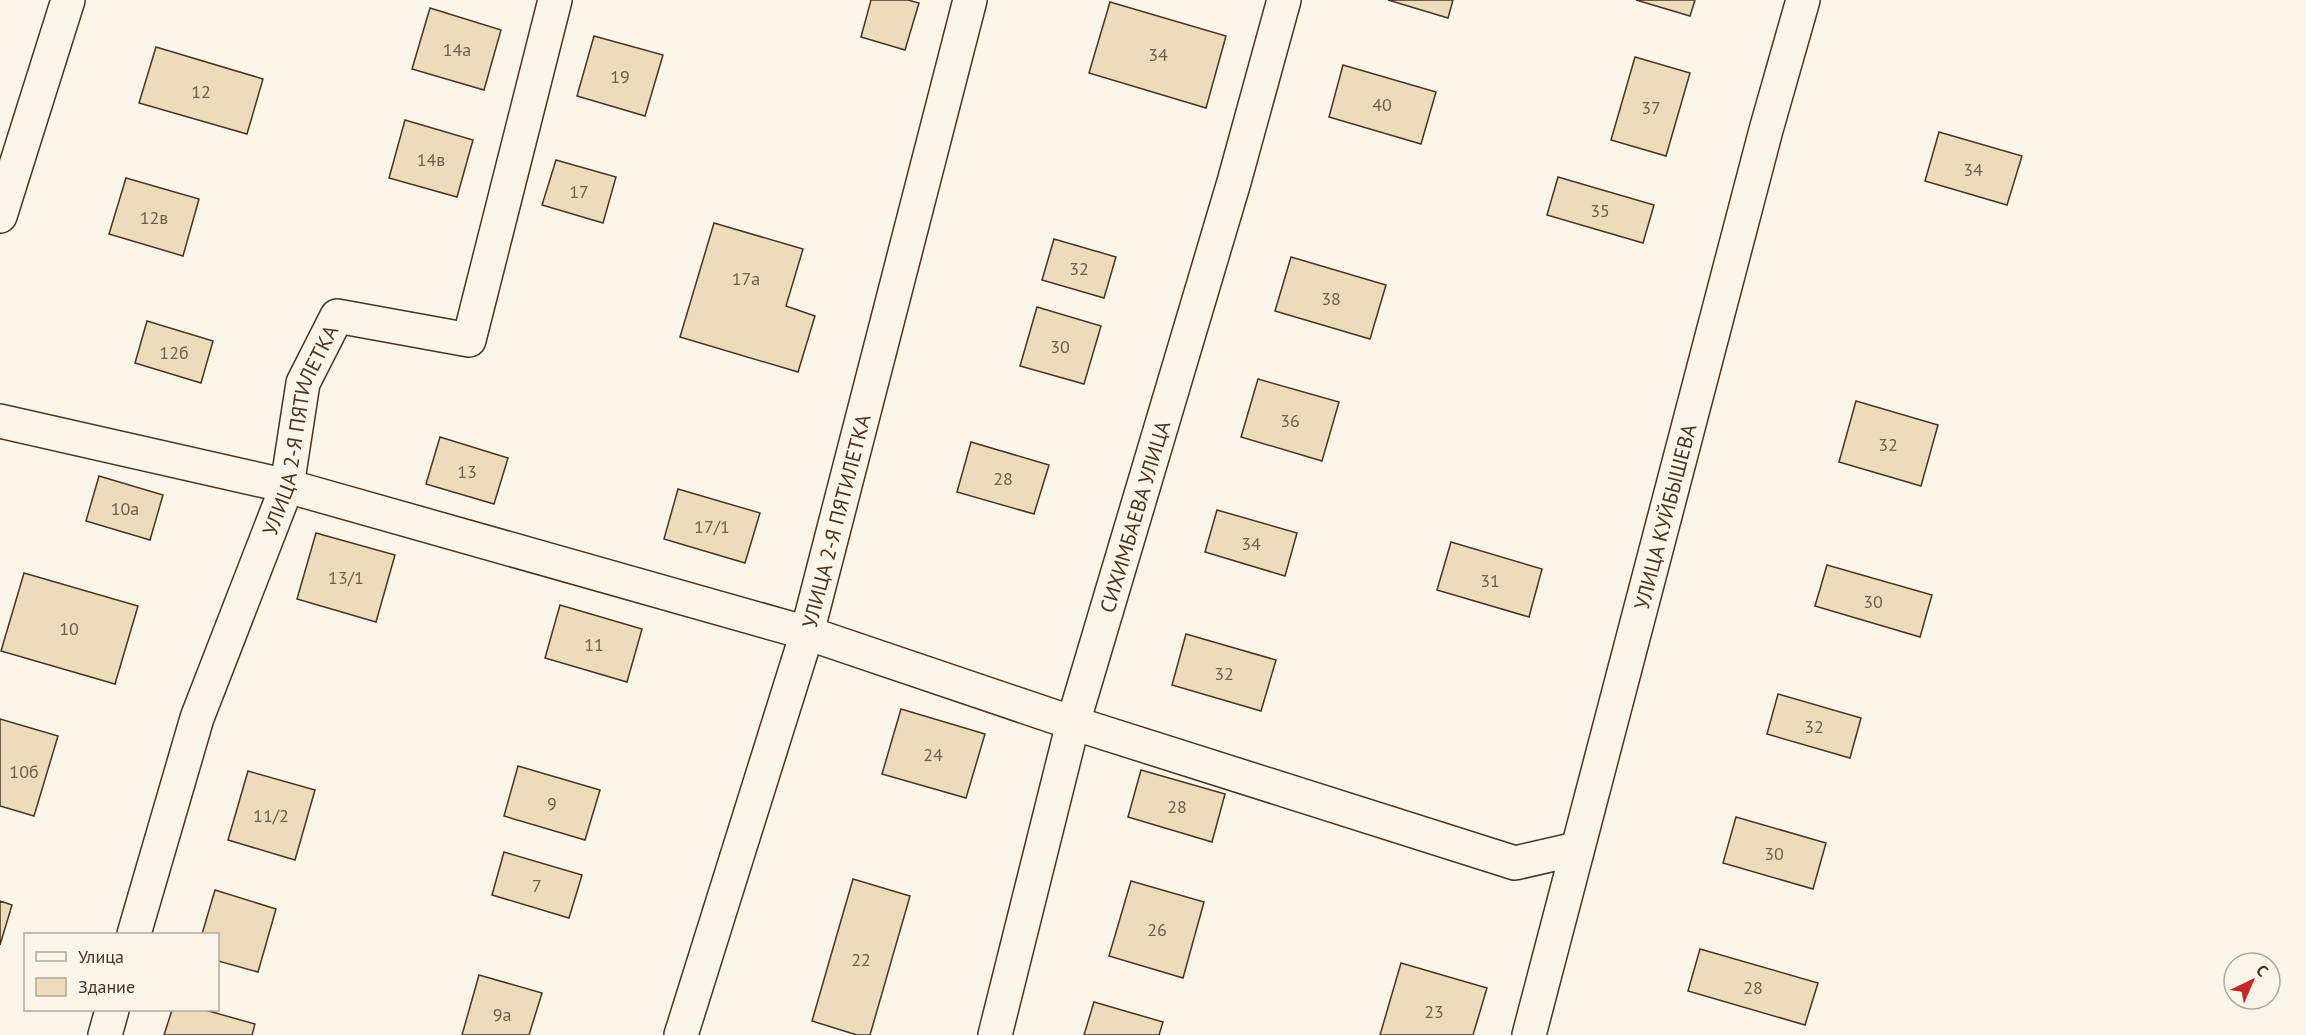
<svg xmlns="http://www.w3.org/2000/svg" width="2306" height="1035" viewBox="0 0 2306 1035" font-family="'PT Sans',sans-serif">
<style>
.building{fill:#ecdcbc;stroke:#4a3520;stroke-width:1.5}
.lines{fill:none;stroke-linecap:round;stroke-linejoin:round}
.minor-casing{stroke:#4a3520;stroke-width:36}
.minor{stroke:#fbf6e9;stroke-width:33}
.labels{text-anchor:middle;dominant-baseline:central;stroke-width:4.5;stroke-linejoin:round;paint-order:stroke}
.number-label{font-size:18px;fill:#725f47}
.street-label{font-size:21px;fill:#4a3520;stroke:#fbf6e9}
</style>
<rect width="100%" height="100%" fill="#fbf6e9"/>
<path class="building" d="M871 0H908L919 3 905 50 861 37Z
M1388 0H1453L1448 18Z
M1636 0H1695L1690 16Z
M1110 2 1226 36 1206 108 1089 73Z
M430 8 501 30 484 90 412 69Z
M594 36 663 55 645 116 577 96Z
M156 47 263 79 247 134 139 103Z
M1635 57 1690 73 1666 156 1611 140Z
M1343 65 1436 92 1421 144 1329 117Z
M405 120 473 140 457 197 389 178Z
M1939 132 2022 156 2007 205 1925 181Z
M556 160 616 177 603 223 542 205Z
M1558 177 1654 205 1643 243 1547 215Z
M126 178 199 199 183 256 109 234Z
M714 223 803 249 786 306 815 316 798 372 680 337Z
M1054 239 1116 257 1104 298 1042 280Z
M1291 257 1386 285 1370 339 1275 311Z
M1037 307 1101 326 1084 384 1020 366Z
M147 321 213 341 201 383 135 363Z
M1258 379 1339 402 1322 461 1241 437Z
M1856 401 1938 425 1921 486 1839 462Z
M440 437 508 458 494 504 426 484Z
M971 442 1049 465 1034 514 957 492Z
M99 476 163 495 150 540 86 521Z
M678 489 760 513 745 563 664 539Z
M1217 510 1297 533 1285 576 1205 552Z
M316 533 395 555 376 622 297 599Z
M1451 542 1542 569 1529 617 1437 590Z
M1827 565 1932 595 1920 637 1815 606Z
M24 573 138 606 115 684 1 651Z
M560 605 642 629 627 682 545 658Z
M1186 634 1276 660 1261 711 1172 685Z
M1778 694 1861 718 1850 758 1767 734Z
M901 709 985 734 966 798 882 774Z
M0 719 58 736 34 816 0 806Z
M518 766 600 790 585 840 504 816Z
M1141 770 1225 794 1212 842 1128 817Z
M248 771 315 790 295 860 228 840Z
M1736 817 1826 843 1813 889 1723 863Z
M504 852 582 875 569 918 492 895Z
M853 879 910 896 870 1035H857L812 1021Z
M1131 881 1204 902 1183 978 1109 956Z
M215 890 276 909 258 972 218 961V934H202Z
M0 901 12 905 0 945Z
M1700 949 1818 983 1805 1025 1688 991Z
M1401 963 1487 988 1473 1035H1380Z
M479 975 542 993 529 1035H462Z
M1094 1002 1163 1022 1159 1035H1084Z
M172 1010H205L255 1024 252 1035H164Z"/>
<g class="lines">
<g class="minor-casing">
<g id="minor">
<path d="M0 216 68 0"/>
<path d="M0 421 287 486 807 633 1073 723 1515 863 1576 849"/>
<path id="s1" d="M134 934 197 718 287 486 303 383 337 316 469 340 555 0"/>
<path d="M105 1035 112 1010"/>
<path id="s2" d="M681 1035 807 633 970 0"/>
<path id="s3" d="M995 1035 1073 723 1234 182 1284 0"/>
<path id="s4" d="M1529 1035 1766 130 1803 0"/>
</g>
</g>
<use href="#minor" class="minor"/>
</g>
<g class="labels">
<g class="number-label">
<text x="457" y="49">14а</text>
<text x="1158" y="54">34</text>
<text x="620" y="76">19</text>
<text x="201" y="91">12</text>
<text x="1382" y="104">40</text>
<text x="1651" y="107">37</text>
<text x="431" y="159">14в</text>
<text x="1973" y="169">34</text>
<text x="579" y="191">17</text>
<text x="1600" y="210">35</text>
<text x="154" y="217">12в</text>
<text x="1079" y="268">32</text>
<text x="746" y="278">17а</text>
<text x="1331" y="298">38</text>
<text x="1060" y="346">30</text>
<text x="174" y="352">12б</text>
<text x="1290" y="420">36</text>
<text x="1888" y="444">32</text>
<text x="467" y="471">13</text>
<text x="1003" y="478">28</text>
<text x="125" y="508">10а</text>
<text x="712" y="526">17/1</text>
<text x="1251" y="543">34</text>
<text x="346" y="577">13/1</text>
<text x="1490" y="580">31</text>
<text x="1873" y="601">30</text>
<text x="69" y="628">10</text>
<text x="594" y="644">11</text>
<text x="1224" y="673">32</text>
<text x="1814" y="726">32</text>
<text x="933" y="754">24</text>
<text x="24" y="771">10б</text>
<text x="552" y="803">9</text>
<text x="1177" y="806">28</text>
<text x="271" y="815">11/2</text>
<text x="1774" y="853">30</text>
<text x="537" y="885">7</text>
<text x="1157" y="929">26</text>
<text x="861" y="959">22</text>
<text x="1753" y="987">28</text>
<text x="1434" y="1011">23</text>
<text x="502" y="1014">9а</text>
</g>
<g class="street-label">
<text stroke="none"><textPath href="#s1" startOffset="532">УЛИЦА 2-Я ПЯТИЛЕТКА</textPath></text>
<text stroke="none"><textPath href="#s3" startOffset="537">СИХИМБАЕВА УЛИЦА</textPath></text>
<text stroke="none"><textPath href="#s4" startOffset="536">УЛИЦА КУЙБЫШЕВА</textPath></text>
<text stroke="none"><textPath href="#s2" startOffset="537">УЛИЦА 2-Я ПЯТИЛЕТКА</textPath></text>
</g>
</g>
<rect x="24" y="933" width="195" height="78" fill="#fbf6e9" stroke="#b4a999" stroke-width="1.5"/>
<rect x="36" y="952" width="30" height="9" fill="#fbf6e9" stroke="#b4a999" stroke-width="1.5"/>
<text x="78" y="963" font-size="18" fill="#4a3520">Улица</text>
<rect x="36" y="978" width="30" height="18" fill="#ecdcbc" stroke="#b4a999" stroke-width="1.5"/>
<text x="78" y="993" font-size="18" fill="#4a3520">Здание</text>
<g transform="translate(2252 981) rotate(44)"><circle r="28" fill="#fbf6e9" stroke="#b4a999" stroke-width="1.5"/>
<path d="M0-4.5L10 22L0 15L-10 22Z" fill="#c62828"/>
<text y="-9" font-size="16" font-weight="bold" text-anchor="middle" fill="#4a3520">С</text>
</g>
</svg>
